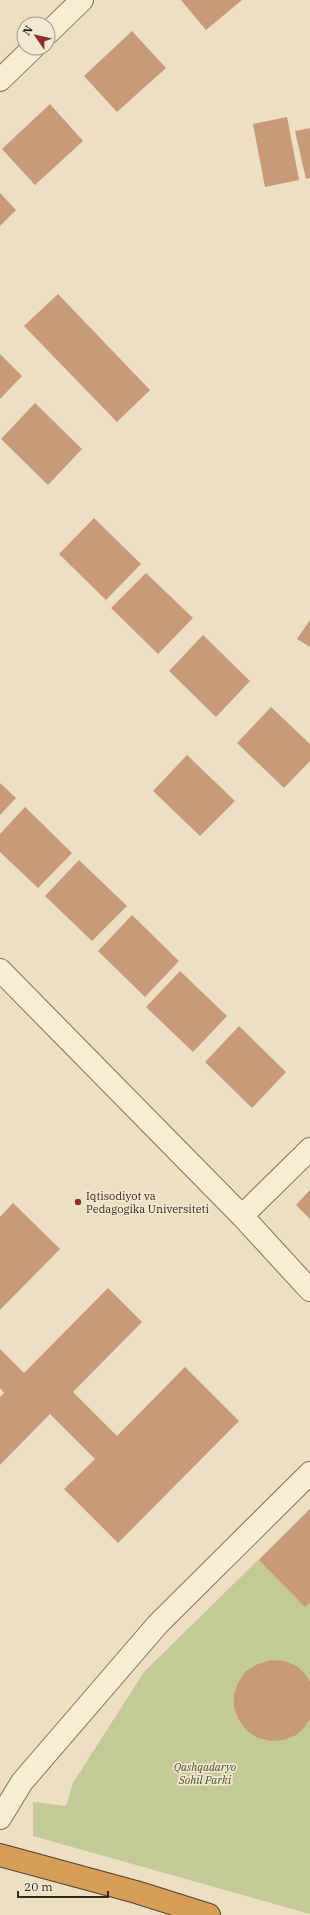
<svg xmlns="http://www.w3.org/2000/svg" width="310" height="1915" viewBox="0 0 310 1915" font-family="'IBM Plex Serif',serif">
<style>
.green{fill:#c3c997}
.building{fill:#c89a7a}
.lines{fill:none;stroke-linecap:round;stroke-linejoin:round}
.street-casing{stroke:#85715a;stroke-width:24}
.highway-casing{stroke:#523f2f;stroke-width:24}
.street{stroke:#f7edd5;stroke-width:22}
.highway{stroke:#d79e57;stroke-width:22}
.poi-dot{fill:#902d2f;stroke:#f3e9d2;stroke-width:1.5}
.labels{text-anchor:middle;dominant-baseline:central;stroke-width:3.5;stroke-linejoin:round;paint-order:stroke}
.poi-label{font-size:11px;fill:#35291e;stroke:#f3e9d2;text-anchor:start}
.park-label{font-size:11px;font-style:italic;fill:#465025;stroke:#f3e9d2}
</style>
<rect width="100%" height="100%" fill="#ecdfc2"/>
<path class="green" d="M310 1509V1914L33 1836V1802L66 1806 73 1783 144 1672Z"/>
<path class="building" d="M181 0H242L206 30Z
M132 31 166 68 117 112 84 76Z
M50 104 83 141 35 185 2 149Z
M287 117 299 180 265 187 253 124Z
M310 128V178L306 179 295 131Z
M0 193 16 210 0 226Z
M58 294 150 390 117 422 24 326Z
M0 354 22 376 0 399Z
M35 403 82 449 48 485 1 439Z
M94 518 141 564 106 600 59 554Z
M146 573 193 618 158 654 111 608Z
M310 620V647L297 639Z
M203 635 250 681 216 717 169 671Z
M271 707 310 744V761L284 788 237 743Z
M187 755 235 801 200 836 153 791Z
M0 783 16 798 0 815Z
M25 807 72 853 38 888 0 852V834Z
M79 860 127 906 92 941 45 896Z
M132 915 179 961 145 997 98 951Z
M180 971 227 1016 193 1052 146 1007Z
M239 1026 286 1072 252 1108 205 1062Z
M310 1190V1219L296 1205Z
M13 1203 60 1249 0 1310V1217Z
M108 1288 142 1322 73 1392 117 1436 185 1367 239 1421 118 1543 64 1489 95 1459 50 1414 0 1465V1397L4 1393 0 1388V1349L24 1373Z
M310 1509V1602L305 1607 259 1560Z
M271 1660 284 1661 297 1666 307 1676 310 1682V1719L306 1726 296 1735 284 1740 271 1741 258 1738 247 1731 239 1720 234 1708V1695L238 1683 246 1671 258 1664Z"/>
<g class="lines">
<g class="street-casing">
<path id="street" d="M48 33 82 0
M0 80 33 48
M0 970 242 1216 310 1290
M242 1216 310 1149
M0 1818 22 1782 158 1624 310 1473"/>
</g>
<g class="highway-casing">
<path id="highway" d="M0 1855 136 1892 209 1915"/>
</g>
<use href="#street" class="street"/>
<use href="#highway" class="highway"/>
</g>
<circle class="poi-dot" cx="78" cy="1202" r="4"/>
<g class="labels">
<g class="poi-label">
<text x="86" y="1196">Iqtisodiyot va<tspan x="86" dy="13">Pedagogika Universiteti</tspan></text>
</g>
<g class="park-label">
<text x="205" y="1767">Qashqadaryo<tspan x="205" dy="13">Sohil Parki</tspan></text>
</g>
</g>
<g transform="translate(36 36) rotate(304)"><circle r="19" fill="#f3e9d2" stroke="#a79c8a"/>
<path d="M0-3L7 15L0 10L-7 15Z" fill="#902d2f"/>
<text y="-6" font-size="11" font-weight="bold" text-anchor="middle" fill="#35291e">N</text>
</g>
<path d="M18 1891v6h90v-6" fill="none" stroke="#35291e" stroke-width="2"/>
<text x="24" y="1891" font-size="12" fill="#35291e" stroke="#f3e9d2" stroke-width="3" paint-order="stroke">20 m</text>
</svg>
